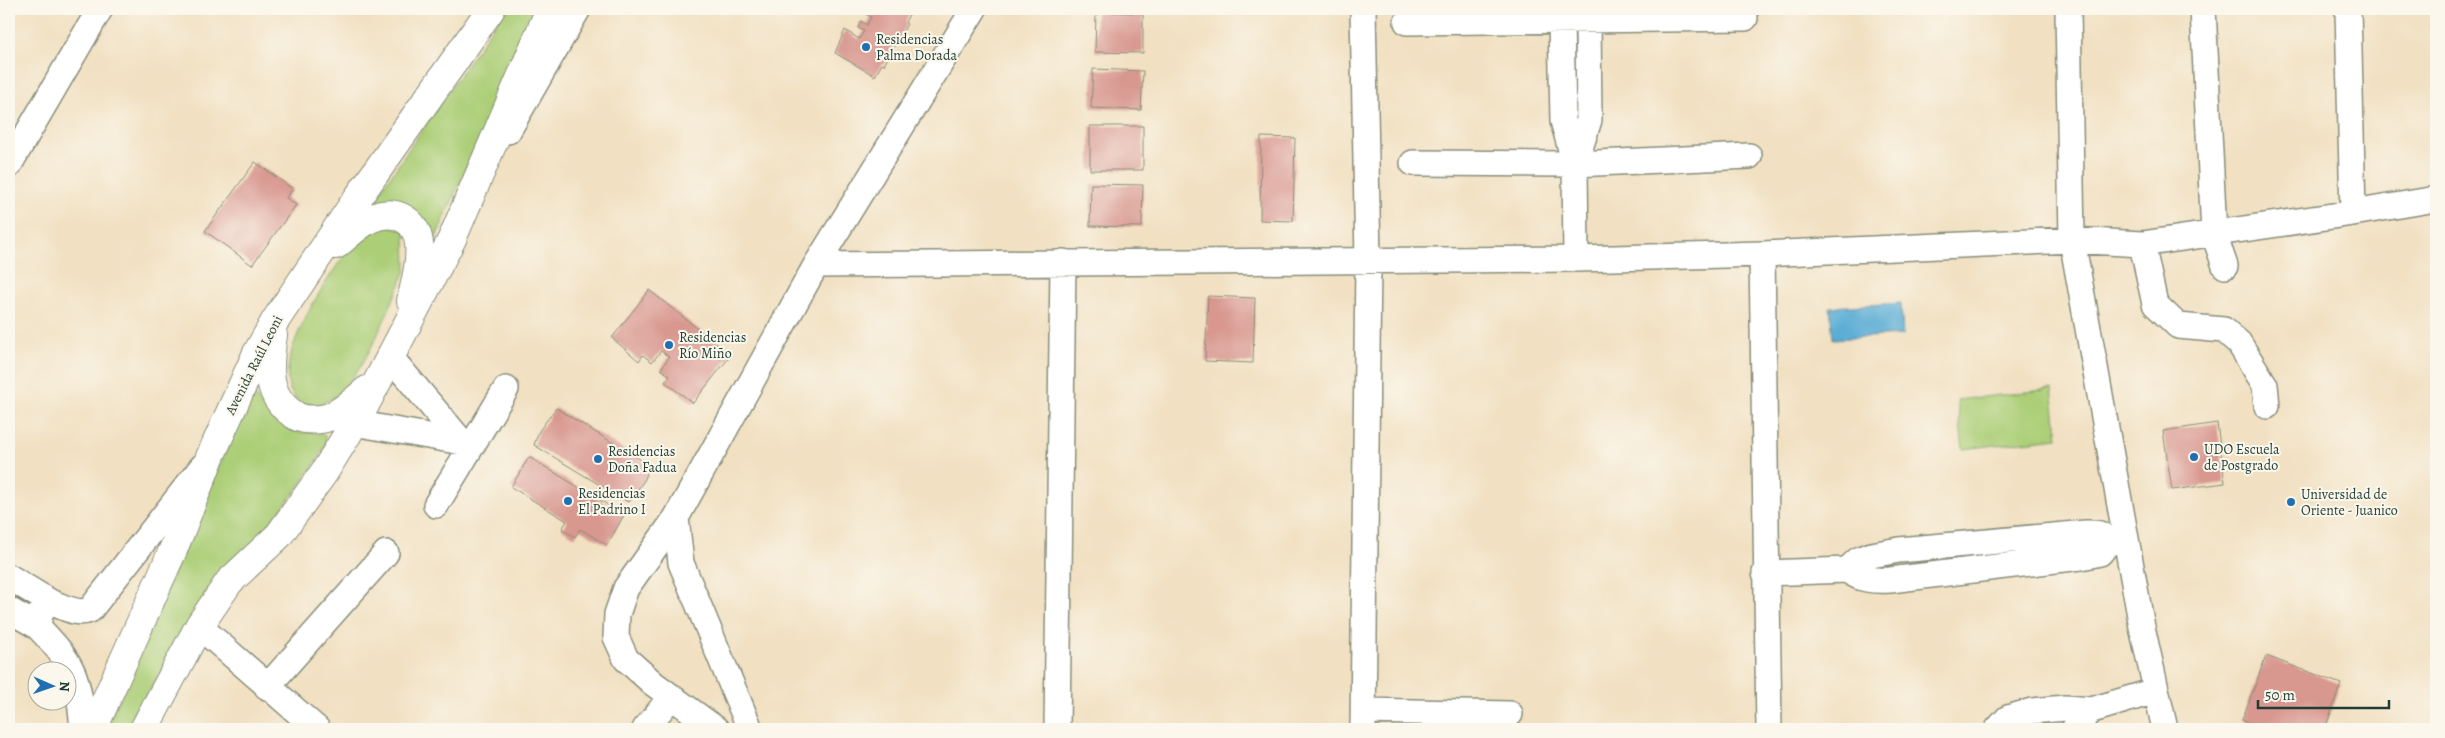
<svg xmlns="http://www.w3.org/2000/svg" width="2445" height="738" viewBox="0 0 2445 738" font-family="Alegreya,serif">
<style>
.green{fill:#abce76;stroke:#658655}
.water{fill:#59acd4;stroke:#3c7484}
.building{fill:#d8978f}
.lines{fill:none;stroke-linecap:round;stroke-linejoin:round}
.minor-casing{stroke:#888e7a;stroke-width:28}
.highway-casing{stroke:#888e7a;stroke-width:30}
.minor{stroke:#fff;stroke-width:25}
.highway{stroke:#fff;stroke-width:28}
.poi-dot{fill:#1f6fb2;stroke:#fbf7ec;stroke-width:2}
.labels{text-anchor:middle;dominant-baseline:central;stroke-width:4;stroke-linejoin:round;paint-order:stroke}
.poi-label{font-size:14px;fill:#1f3d34;stroke:#fbf7ec;text-anchor:start}
.street-label{font-size:14px;fill:#1f3d34;stroke:#fbf7ec}
</style>
<rect width="100%" height="100%" fill="#fbf7ec"/>
<filter id="ink" filterUnits="userSpaceOnUse"><feTurbulence type="fractalNoise" baseFrequency=".02" numOctaves="2"/><feDisplacementMap in="SourceGraphic" scale="10" xChannelSelector="R" yChannelSelector="G"/><feConvolveMatrix kernelMatrix="1 2 1 2 8 2 1 2 1" color-interpolation-filters="sRGB"/></filter>
<filter id="wash" filterUnits="userSpaceOnUse"><feTurbulence type="fractalNoise" baseFrequency=".0096" numOctaves="4" result="noise"/><feDisplacementMap in="SourceGraphic" scale="20" xChannelSelector="R" yChannelSelector="G"/><feGaussianBlur stdDeviation="1.12" result="paint"/><feColorMatrix in="noise" values="0 0 0 0 0 0 0 0 0 0 0 0 0 0 0 0 0 1.4 0 .05"/><feComposite in="paint" operator="in"/></filter>
<g filter="url(#wash)">
<rect width="100%" height="100%" fill="#f1e0c1"/>
<path class="green" d="M505 9H536L433 244C414 208 416 199 372 205L373 202Z
M386 225 405 231 406 270 400 284C384 318 351 415 304 405 255 379 330 275 350 247L358 240Z
M2052 389 2058 438 1963 449 1957 400Z
M250 396H255C266 411 279 428 298 432 307 434 318 430 325 436L326 444C304 487 265 527 236 566 197 619 159 672 126 729H106Z"/>
<path class="water" d="M1901 303 1903 335 1833 339 1830 307Z"/>
<g id="blocks">
<path class="building" d="M857 9 911 11 905 22 907 24 884 65 882 64 875 76 835 53 845 30 859 39 864 31 858 28 861 21 867 25 871 17Z
M1096 12 1143 13V53L1095 52Z
M1093 69 1143 71 1141 110 1091 108Z
M1090 126H1143V170H1090Z
M1261 137 1295 138 1293 221 1260 220Z
M255 162 293 189 286 198 296 205 252 265 205 231Z
M1091 184 1143 185 1142 227 1090 226Z
M649 290 731 355 693 403 665 382 670 376 661 369 669 357 661 351 652 362 643 355 639 361 612 338Z
M1208 296 1255 298 1253 363 1205 361Z
M556 408 649 465 645 479 630 501 628 502 534 445 539 431Z
M2217 423 2225 483 2172 490 2163 431Z
M529 457 624 515 607 545 580 529 575 537 562 529 567 521 511 487Z
M2266 656 2341 684 2325 729H2267L2242 720Z"/>
</g>
</g>
<g filter="url(#ink)">
<use href="#blocks" fill-opacity="0" stroke="#888e7a" stroke-width="1"/>
<g class="lines">
<g class="minor-casing">
<path id="minor" d="M1363 9 1368 261 1363 729
M2068 9 2072 240 2142 627 2165 729
M2203 9 2214 234 2225 266
M2348 9 2353 213
M1561 20 1563 121 1575 164 1576 259
M1407 22 1745 18
M508 131 578 9
M1413 163 1575 164 1749 156
M1575 164 1589 120 1588 20
M9 165 100 9
M2142 244 2155 304 2178 326 2224 330 2239 343 2265 385 2267 406
M1762 254 1769 729
M816 265 1576 259 1762 254 2072 240 2142 244 2353 213 2436 199
M391 358 462 442 471 447
M354 423 462 442
M436 505 506 389
M676 518 681 563 750 729
M1765 573 1847 570 1858 560 1871 555 1899 550 2086 533C2096 533 2104 532 2108 543L2100 553 2081 557 1890 580C1873 581 1861 580 1847 570
M9 577 50 602
M9 610 37 626
M199 626 317 729
M267 687 386 553
M1364 711 1510 714
M83 729C78 675 75 665 37 626L41 612 50 602C62 606 77 616 90 610L202 467
M645 729 671 697
M716 729 654 684 626 659 616 637 617 614 626 588 676 518 816 265 974 9
M1057 729 1063 262
M1998 729 2008 718 2032 711 2065 708 2092 710 2155 691 2154 680
M2074 729 2092 710"/>
</g>
<g class="highway-casing">
<path id="highway" d="M336 245C347 236 358 225 370 219 393 208 416 218 419 243 421 262 415 283 411 301
M273 335C268 367 265 399 298 417 308 421 323 420 332 416 345 410 356 399 367 390
M93 729 173 550 210 457 257 353 275 321 352 206 491 9
M144 729 199 626 229 582 279 535 325 471 363 409 452 239 550 9"/>
</g>
<use href="#minor" class="minor"/>
<use href="#highway" class="highway"/>
</g>
</g>
<g class="poi-dot">
<circle cx="866" cy="47" r="5"/>
<circle cx="669" cy="345" r="5"/>
<circle cx="2194" cy="457" r="5"/>
<circle cx="598" cy="459" r="5"/>
<circle cx="568" cy="501" r="5"/>
<circle cx="2291" cy="502" r="5"/>
</g>
<g class="labels">
<g class="poi-label">
<text x="876" y="39">Residencias<tspan x="876" dy="16">Palma Dorada</tspan></text>
<text x="679" y="337">Residencias<tspan x="679" dy="16">Río Miño</tspan></text>
<text x="2204" y="449">UDO Escuela<tspan x="2204" dy="16">de Postgrado</tspan></text>
<text x="608" y="451">Residencias<tspan x="608" dy="16">Doña Fadua</tspan></text>
<text x="578" y="493">Residencias<tspan x="578" dy="16">El Padrino I</tspan></text>
<text x="2301" y="494">Universidad de<tspan x="2301" dy="16">Oriente - Juanico</tspan></text>
</g>
<g class="street-label">
<text transform="translate(254 365) rotate(-63)">Avenida Raúl Leoni</text>
</g>
</g>
<rect width="2445" height="738" fill="none" stroke="#fbf7ec" stroke-width="30"/>
<g transform="translate(52 686) rotate(92)"><circle r="24" fill="#fbf7ec" stroke="#a3ada2"/>
<path d="M0-4L9 19L0 12L-9 19Z" fill="#1f6fb2"/>
<text y="-8" font-size="14" font-weight="bold" text-anchor="middle" fill="#1f3d34">N</text>
</g>
<path d="M2258 700v8h131v-8" fill="none" stroke="#1f3d34" stroke-width="2.5"/>
<text x="2265" y="700" font-size="15" fill="#1f3d34" stroke="#fbf7ec" stroke-width="4" paint-order="stroke">50 m</text>
</svg>
